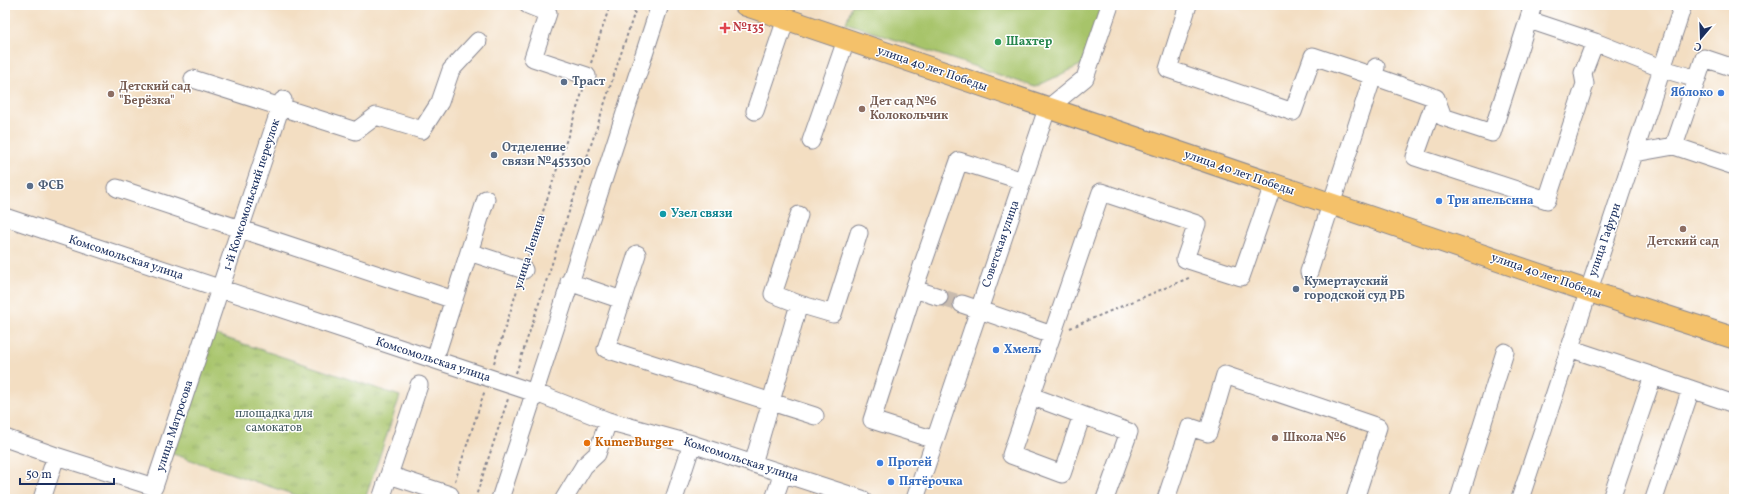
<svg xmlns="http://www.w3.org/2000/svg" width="1739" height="504" viewBox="0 0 1739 504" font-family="Vollkorn,serif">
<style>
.green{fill:#a7c46b;stroke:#617a64}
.park{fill:url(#park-tufts);stroke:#617a64}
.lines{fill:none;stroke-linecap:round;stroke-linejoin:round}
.minor-tunnel{stroke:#c8bbae;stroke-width:17;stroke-dasharray:17 8;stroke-linecap:butt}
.minor-casing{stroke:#878690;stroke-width:19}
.major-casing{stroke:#878690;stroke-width:23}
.path{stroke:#878690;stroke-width:2;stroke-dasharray:3 3;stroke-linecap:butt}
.minor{stroke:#fff;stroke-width:17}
.major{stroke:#f4c16a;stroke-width:21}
.health-dot{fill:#e0444e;stroke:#fff;stroke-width:1.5}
.leisure-dot{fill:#2e9e5b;stroke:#fff;stroke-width:1.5}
.service-dot{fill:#5c6f8a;stroke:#fff;stroke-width:1.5}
.shop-dot{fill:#3f7fe0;stroke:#fff;stroke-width:1.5}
.education-dot{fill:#8d6e63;stroke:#fff;stroke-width:1.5}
.culture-dot{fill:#0f9aa8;stroke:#fff;stroke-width:1.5}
.food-dot{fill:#e8710a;stroke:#fff;stroke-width:1.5}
.labels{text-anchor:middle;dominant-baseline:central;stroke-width:3;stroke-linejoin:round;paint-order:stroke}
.health-label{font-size:12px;font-weight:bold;fill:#be3a42;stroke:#fff;text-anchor:start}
.leisure-label{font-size:12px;font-weight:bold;fill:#27864d;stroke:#fff;text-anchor:start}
.street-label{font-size:12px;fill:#1b2f5e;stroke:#fff}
.service-label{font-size:12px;font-weight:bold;fill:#4e5e75;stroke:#fff;text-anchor:start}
.education-label{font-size:12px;font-weight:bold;fill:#785e54;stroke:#fff;text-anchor:start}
.shop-label{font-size:12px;font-weight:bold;fill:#366cbe;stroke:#fff;text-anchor:start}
.culture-label{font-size:12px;font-weight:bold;fill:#0d838f;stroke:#fff;text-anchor:start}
.park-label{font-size:12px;fill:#455c62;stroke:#fff}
.food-label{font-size:12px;font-weight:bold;fill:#c56008;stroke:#fff;text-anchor:start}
</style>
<defs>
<pattern id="park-tufts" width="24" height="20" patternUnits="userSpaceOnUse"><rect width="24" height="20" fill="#a7c46b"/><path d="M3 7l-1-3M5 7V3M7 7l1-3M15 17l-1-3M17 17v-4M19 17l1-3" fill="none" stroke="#87a05b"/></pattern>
</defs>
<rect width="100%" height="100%" fill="#fff"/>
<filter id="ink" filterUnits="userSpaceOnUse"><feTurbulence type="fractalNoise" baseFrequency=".025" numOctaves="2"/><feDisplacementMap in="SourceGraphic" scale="8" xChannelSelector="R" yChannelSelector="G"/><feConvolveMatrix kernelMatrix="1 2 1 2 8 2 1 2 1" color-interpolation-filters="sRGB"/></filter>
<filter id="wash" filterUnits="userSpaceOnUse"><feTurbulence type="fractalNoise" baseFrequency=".012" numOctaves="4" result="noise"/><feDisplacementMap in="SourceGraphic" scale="16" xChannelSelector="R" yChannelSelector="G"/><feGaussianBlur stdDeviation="0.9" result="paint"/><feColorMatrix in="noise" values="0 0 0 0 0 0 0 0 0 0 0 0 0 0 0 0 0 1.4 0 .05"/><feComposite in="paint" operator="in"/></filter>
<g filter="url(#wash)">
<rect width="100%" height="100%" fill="#f3dec2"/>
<path class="green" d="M852 5H1106L1087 62 1035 87 846 23Z"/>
<path class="park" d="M211 333 400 396 365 499H307L170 453Z"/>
</g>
<g filter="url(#ink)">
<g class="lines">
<path class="minor-tunnel" d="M939 297 962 304"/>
<g class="minor-casing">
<path id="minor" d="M528 5 548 13 533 58 587 76
M1188 5 1168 69 1293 112 1313 56 1373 76 1309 272
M1529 20 1595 42
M1376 67 1373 76 1436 98 1415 157 1547 200 1585 84 1583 73 1595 42 1663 69 1697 79 1674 146 1635 153
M193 79 356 131 376 116 422 130 440 102 451 70 478 41
M1697 79 1704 58 1734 68
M1436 98 1443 117 1492 133 1533 5
M755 111 786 19
M811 141 846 40
M1674 146 1734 166
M117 188 454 300
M799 215 773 294 799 304
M5 217 544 396 608 421 692 444 862 499
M469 252 524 270
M637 254 606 349 815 416
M569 282 622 300
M914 289 872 420 935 440
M939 297 914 289 959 161 1023 181
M962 304 1052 335
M1569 348 1653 376 1611 499
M438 349 486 199
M1653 376 1734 404
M1031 396 1082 415
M5 438 56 456 42 499
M56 456 154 487 283 100
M753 464 799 304 833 314 859 233
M389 475 450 495
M381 499 419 385
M500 499 660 5
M564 499 584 466 597 454 608 421
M674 499 692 444
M774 499 783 473
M915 499 1047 109 1085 78 1110 5
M1105 499 1129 432 1082 415 1062 474 1011 455 1101 192 1197 224 1185 259 1241 277 1273 185
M1166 499 1190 427 1208 433 1225 375 1378 427 1355 499
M1459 499 1505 352
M1520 499 1683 5
M1654 499 1691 389"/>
</g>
<g class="major-casing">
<path id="major" d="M745 5 1588 291 1734 338"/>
</g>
<path class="path" d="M591 63 610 5
M528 257 583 90
M1070 328 1191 277
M494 363 519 284
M516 373 637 5
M455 481 485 390
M475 499 508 399"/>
<use href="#minor" class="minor"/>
<use href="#major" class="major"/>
</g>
</g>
<path class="health-dot" d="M723 22h4v4h4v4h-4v4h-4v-4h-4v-4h4z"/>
<circle class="leisure-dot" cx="998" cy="42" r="4"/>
<g class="service-dot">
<circle cx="564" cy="82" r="4"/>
<circle cx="494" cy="155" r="4"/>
<circle cx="30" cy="186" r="4"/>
<circle cx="1296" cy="289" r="4"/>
</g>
<g class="shop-dot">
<circle cx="1721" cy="93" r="4"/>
<circle cx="1439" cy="201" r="4"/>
<circle cx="996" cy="350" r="4"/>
<circle cx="880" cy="463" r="4"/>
<circle cx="891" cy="482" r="4"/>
</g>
<g class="education-dot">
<circle cx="111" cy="94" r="4"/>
<circle cx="862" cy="109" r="4"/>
<circle cx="1683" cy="229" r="4"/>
<circle cx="1275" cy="438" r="4"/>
</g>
<circle class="culture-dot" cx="663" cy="214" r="4"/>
<circle class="food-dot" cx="587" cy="443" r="4"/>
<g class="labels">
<g class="health-label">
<text x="733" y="28">№135</text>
</g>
<g class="leisure-label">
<text x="1006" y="42">Шахтер</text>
</g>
<g class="street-label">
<text transform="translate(932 69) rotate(19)">улица 40 лет Победы</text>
<text transform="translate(1239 173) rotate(19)">улица 40 лет Победы</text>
<text transform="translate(252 195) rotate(-72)">1-й Комсомольский переулок</text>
<text transform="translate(1605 240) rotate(-71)">улица Гафури</text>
<text transform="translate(1001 244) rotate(-71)">Советская улица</text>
<text transform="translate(530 252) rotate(-72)">улица Ленина</text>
<text transform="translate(126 258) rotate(18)">Комсомольская улица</text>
<text transform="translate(1546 276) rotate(19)">улица 40 лет Победы</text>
<text transform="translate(433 360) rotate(18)">Комсомольская улица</text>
<text transform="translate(175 426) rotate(-72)">улица Матросова</text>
<text transform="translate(741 460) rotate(18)">Комсомольская улица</text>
</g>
<g class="service-label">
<text x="572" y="82">Траст</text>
<text x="502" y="148">Отделение<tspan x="502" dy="14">связи №453300</tspan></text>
<text x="38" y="186">ФСБ</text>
<text x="1304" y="282">Кумертауский<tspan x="1304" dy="14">городской суд РБ</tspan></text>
</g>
<g class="education-label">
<text x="119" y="87">Детский сад<tspan x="119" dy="14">"Берёзка"</tspan></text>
<text x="870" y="102">Дет сад №6<tspan x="870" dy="14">Колокольчик</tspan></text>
<text x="1683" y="242" text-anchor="middle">Детский сад</text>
<text x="1283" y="438">Школа №6</text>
</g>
<g class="shop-label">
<text x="1713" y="93" text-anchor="end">Яблоко</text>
<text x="1447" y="201">Три апельсина</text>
<text x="1004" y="350">Хмель</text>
<text x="888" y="463">Протей</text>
<text x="899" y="482">Пятёрочка</text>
</g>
<g class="culture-label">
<text x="671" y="214">Узел связи</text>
</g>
<g class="park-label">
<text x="274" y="414">площадка для<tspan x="274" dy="14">самокатов</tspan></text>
</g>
<g class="food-label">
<text x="595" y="443">KumerBurger</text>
</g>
</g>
<rect width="1739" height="504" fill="none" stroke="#fff" stroke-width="20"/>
<g transform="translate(1701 38) rotate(199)" stroke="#ffffff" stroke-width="3" paint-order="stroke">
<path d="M0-3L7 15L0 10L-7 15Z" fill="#1b2f5e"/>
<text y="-6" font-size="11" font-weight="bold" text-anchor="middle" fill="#1b2f5e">С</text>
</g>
<path d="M20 478v6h94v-6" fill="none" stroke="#1b2f5e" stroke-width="2"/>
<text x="26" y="478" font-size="12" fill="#1b2f5e" stroke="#ffffff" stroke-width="3" paint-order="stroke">50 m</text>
</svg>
